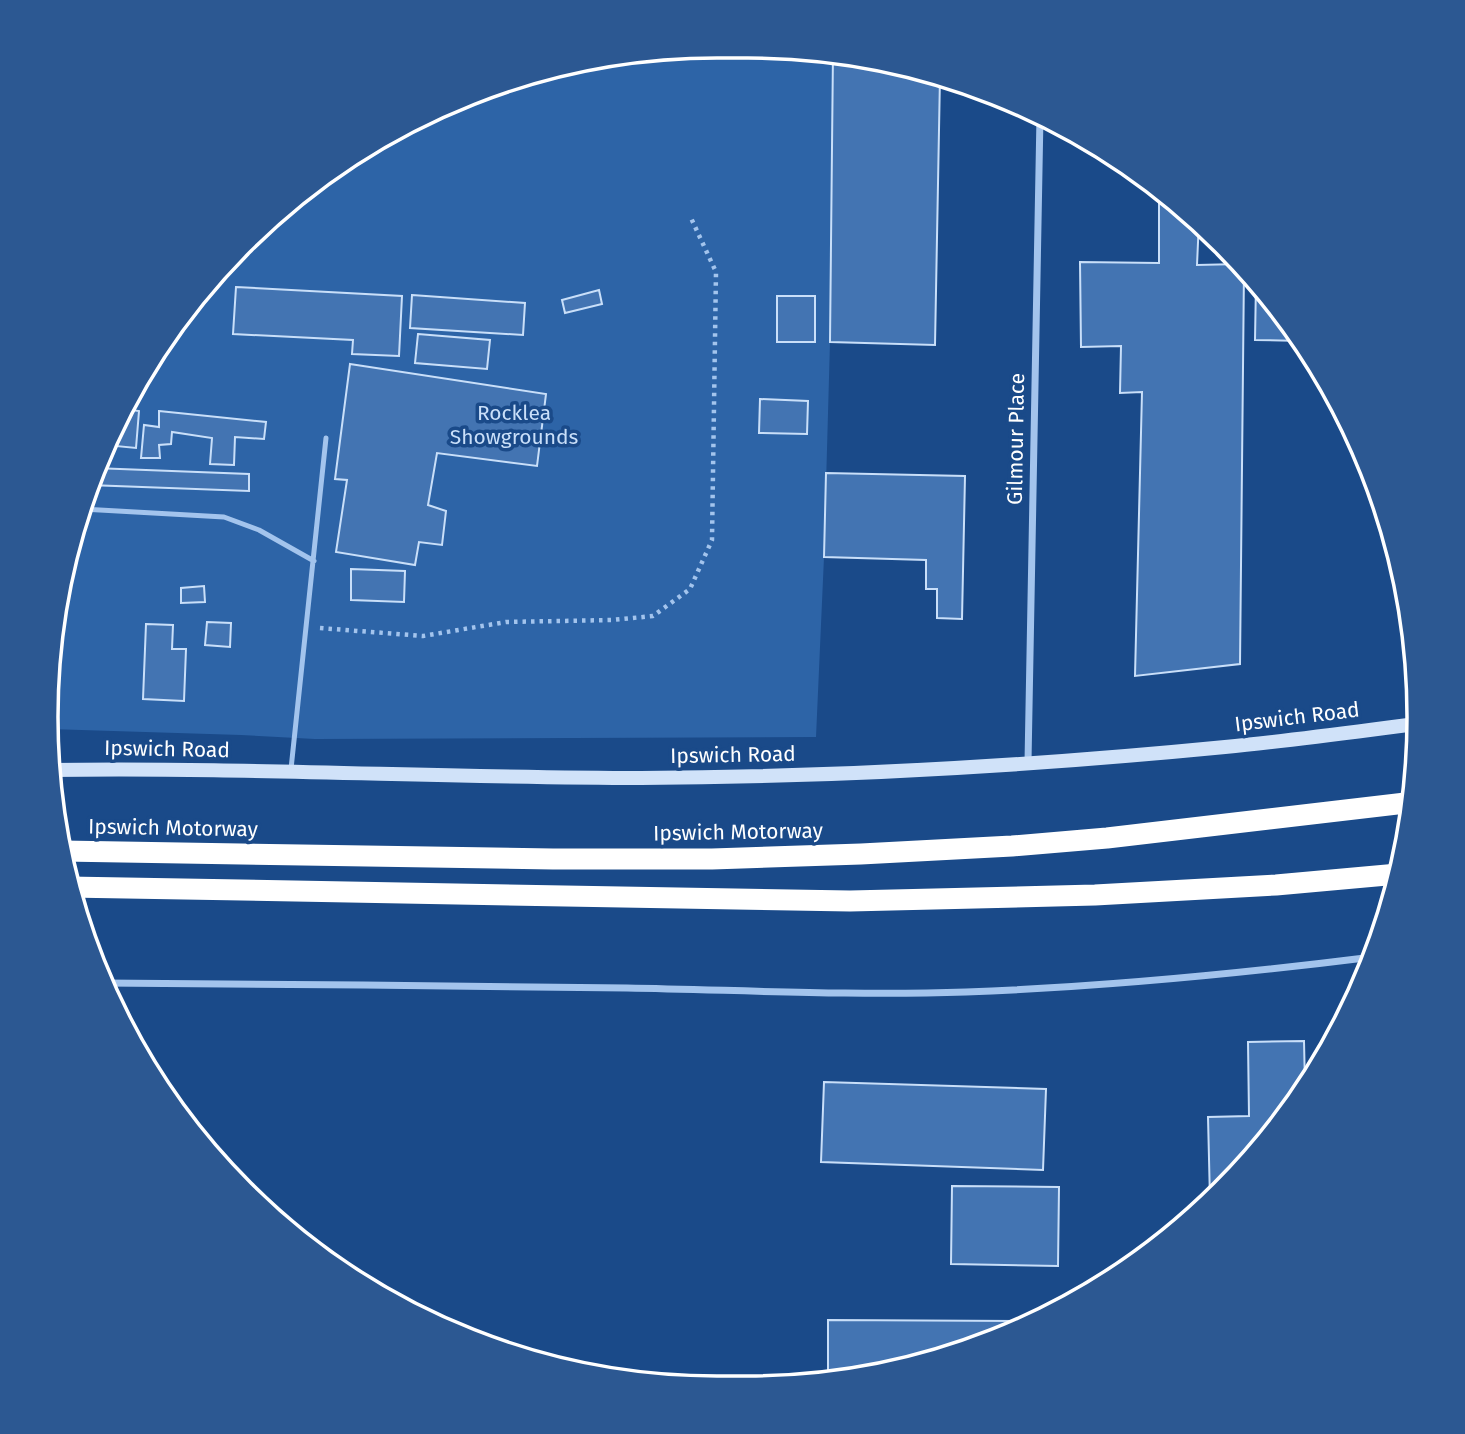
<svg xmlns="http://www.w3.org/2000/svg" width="1465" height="1434" viewBox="0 0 1465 1434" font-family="'Fira Sans',sans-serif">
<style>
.green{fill:#2d64a7}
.building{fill:#4374b2;stroke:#c9dff9;stroke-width:2}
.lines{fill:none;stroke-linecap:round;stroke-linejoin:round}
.path{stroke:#a3c4ed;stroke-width:4.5;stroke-dasharray:3.5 5;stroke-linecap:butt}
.lane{stroke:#a3c4ed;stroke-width:5}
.street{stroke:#a3c4ed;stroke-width:7}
.secondary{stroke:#d0e2f9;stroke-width:14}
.highway{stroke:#fff;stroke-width:21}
.labels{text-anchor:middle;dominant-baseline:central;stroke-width:7;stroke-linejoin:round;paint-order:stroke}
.park-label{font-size:21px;fill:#c9dff9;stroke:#1a4a89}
.street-label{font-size:21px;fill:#fff;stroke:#1a4a89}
.rim{fill:none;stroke:#fff;stroke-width:3.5}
</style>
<rect width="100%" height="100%" fill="#1a4a89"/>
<path class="green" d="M717 46 833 51 830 342 824 557 816 737 315 739 241 735 49 729 58 586 96 460 158 344 242 242 344 159 460 97 586 58Z"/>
<path class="building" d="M833 51 940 76 935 345 830 342Z
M1159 196H1168L1191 212 1199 220 1197 265 1239 264 1244 269 1240 664 1135 676 1142 392 1120 393 1121 346 1081 347 1080 262 1159 263Z
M1256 282 1281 309 1301 341 1255 340Z
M236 287 402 296 399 356 352 354 353 340 233 334Z
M599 290 602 304 565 313 562 300Z
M412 295 525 303 523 335 410 328Z
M777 296H815V342H777Z
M418 334 490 340 487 369 415 363Z
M350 364 546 394 537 466 437 453 428 505 446 511 442 545 419 542 415 565 336 552 347 480 335 479Z
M760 399 808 401 807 434 759 433Z
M124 409 139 411 136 448 105 445Z
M159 411 266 422 264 439 235 437 234 465 210 464 212 438 172 432 171 444 159 445 160 458H141L144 425 159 427Z
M94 468 249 474V491L89 485Z
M826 473 965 476 962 619 937 618V589H926V560L824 557Z
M351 569 405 571 404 602 351 600Z
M204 586 205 602 181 603V588Z
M207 622 231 623 230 647 205 645Z
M146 624 173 625 172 649H186L184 701 143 699Z
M1304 1041 1305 1086 1253 1160 1210 1200 1208 1117 1249 1116 1248 1042Z
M824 1082 1046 1089 1043 1170 821 1162Z
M952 1186 1059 1187 1058 1266 951 1264Z
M828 1320 1042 1321 921 1366 828 1381Z"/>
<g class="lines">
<path class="path" d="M320 628 423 636 506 622 612 620 653 616 690 589 712 540 716 272 691 218"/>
<path class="lane" d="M82 509 224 517 259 530 314 561
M291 769 326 438"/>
<path class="street" d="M1028 762 1040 116
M103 983C278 984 452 986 627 988 740 990 853 996 966 992 1102 987 1237 974 1373 957"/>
<path class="secondary" d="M48 770C246 767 443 778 641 778 836 777 1031 766 1225 747 1289 741 1353 732 1416 724"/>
<path class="highway" d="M62 851 553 859H712L861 854 1012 846 1107 838 1414 802
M68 887 850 901 1095 895 1276 885 1398 874"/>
</g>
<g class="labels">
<g class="park-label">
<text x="514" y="413">Rocklea<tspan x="514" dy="24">Showgrounds</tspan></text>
</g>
<g class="street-label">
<text transform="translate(1016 439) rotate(-89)">Gilmour Place</text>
<text transform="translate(1297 717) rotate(-7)">Ipswich Road</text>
<text transform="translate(167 749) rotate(1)">Ipswich Road</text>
<text transform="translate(733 755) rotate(-1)">Ipswich Road</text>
<text transform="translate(173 828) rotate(1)">Ipswich Motorway</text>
<text transform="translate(738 832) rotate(-1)">Ipswich Motorway</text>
</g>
</g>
<path d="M0 0H1465V1434H0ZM717 58H748A659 659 0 0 1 1407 717V717A659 659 0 0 1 748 1376H717A659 659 0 0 1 58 717V717A659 659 0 0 1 717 58Z" fill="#2c5892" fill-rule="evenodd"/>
<path class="rim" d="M717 58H748A659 659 0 0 1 1407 717V717A659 659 0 0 1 748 1376H717A659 659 0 0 1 58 717V717A659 659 0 0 1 717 58Z"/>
</svg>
